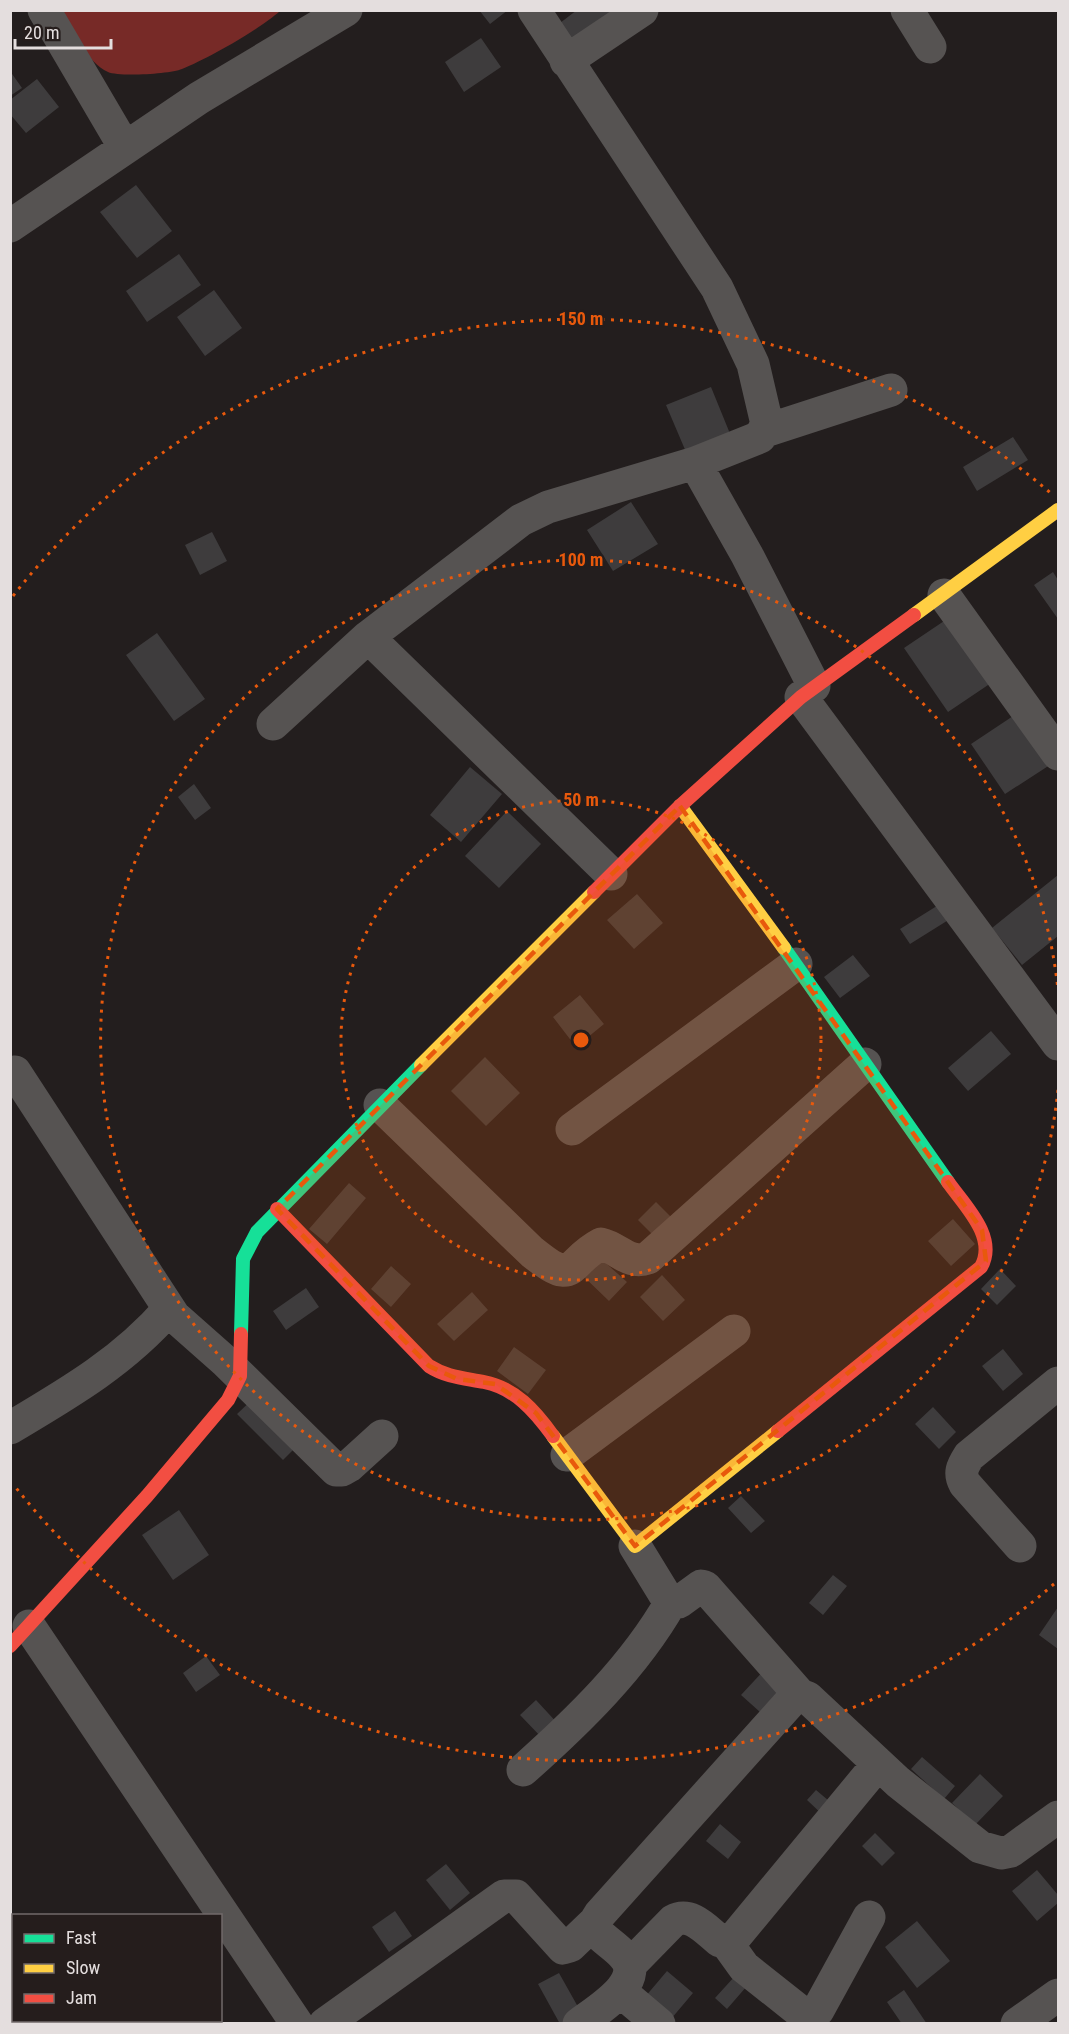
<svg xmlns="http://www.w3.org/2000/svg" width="1069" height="2034" viewBox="0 0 1069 2034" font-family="'Roboto Condensed',sans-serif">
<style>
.water{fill:#772a27}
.building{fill:#3e3c3d}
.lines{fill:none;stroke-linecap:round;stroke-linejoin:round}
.street{stroke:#565352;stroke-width:33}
.fast{stroke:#16e098;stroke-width:14}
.slow{stroke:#ffcf43;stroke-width:14}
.jam{stroke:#f24e42;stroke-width:14}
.marked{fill:#e8590c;fill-opacity:0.2;stroke:#e8590c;stroke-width:4.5;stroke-dasharray:12 8;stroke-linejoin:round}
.ring{fill:none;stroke:#e8590c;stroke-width:3;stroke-dasharray:3 6}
.centre{fill:#e8590c;stroke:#251d1c;stroke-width:3}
.ring-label{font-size:18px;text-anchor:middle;font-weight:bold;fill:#e8590c;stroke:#251d1c;stroke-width:4.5;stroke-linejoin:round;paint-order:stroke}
</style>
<rect width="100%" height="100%" fill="#231e1e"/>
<path class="water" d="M61 11H280C260 29 208 59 182 69 170 74 119 77 108 72 87 63 73 29 61 11Z"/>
<path class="building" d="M479 10H508L490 24Z
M577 10H612L577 46 560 23Z
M481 38 501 67 464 92 445 62Z
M10 71 22 88 10 96Z
M37 79 59 107 26 133 10 114V100Z
M136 185 172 231 137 258 100 212Z
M179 254 201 285 147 322 126 291Z
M214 290 242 328 205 356 177 317Z
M711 387 733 441 689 459 666 405Z
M1013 437 1028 460 977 491 963 467Z
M631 502 658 544 613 571 587 530Z
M212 532 227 561 200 575 185 545Z
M1053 572 1058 580V619L1034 585Z
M950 617 994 681 948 712 904 648Z
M157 633 205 699 174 721 126 655Z
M1022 710 1056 761 1005 794 971 744Z
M470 767 502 794 461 842 430 815Z
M194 784 211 808 195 820 178 797Z
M507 811 541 844 499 888 465 856Z
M1058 875V936L1022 965 992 928Z
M637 894 663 923 634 949 607 920Z
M940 904 950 919 910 944 900 929Z
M853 955 870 976 840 998 824 977Z
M580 995 604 1024 576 1047 553 1017Z
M991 1031 1011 1054 968 1091 948 1068Z
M485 1057 520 1093 486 1126 451 1091Z
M349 1183 366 1198 327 1244 309 1229Z
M656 1202 676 1222 658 1240 638 1220Z
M953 1219 975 1244 951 1266 928 1241Z
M599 1257 627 1282 609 1301 582 1275Z
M391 1266 411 1284 391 1307 371 1289Z
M1000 1269 1016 1286 997 1305 981 1289Z
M662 1275 685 1300 663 1321 640 1297Z
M306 1288 319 1307 286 1330 273 1311Z
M472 1292 488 1310 454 1341 437 1324Z
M514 1347 546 1370 528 1394 497 1371Z
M1003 1349 1023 1374 1003 1391 982 1366Z
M256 1396 301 1442 283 1460 237 1414Z
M933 1407 956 1432 939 1449 915 1424Z
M741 1496 765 1521 751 1533 728 1508Z
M179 1510 209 1555 173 1580 142 1535Z
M833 1575 847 1586 823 1615 809 1603Z
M1058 1607V1649L1039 1635Z
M206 1656 220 1675 196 1692 183 1673Z
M768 1666 786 1683 760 1712 741 1695Z
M536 1700 560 1726 544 1740 520 1715Z
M922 1757 955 1786 944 1799 911 1769Z
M980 1774 1003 1796 975 1825 952 1803Z
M816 1790 835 1806 825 1817 807 1800Z
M720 1824 741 1842 728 1859 706 1841Z
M875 1833 895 1853 882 1866 862 1846Z
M446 1864 470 1893 450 1910 426 1880Z
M1037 1870 1058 1895V1903L1037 1921 1012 1891Z
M395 1911 412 1936 389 1952 372 1927Z
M917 1921 950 1961 917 1988 885 1947Z
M667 1971 693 1993 671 2019 645 1997Z
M559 1973 582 2014 565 2024H560L538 1984Z
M735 1976 747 1986 727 2009 715 1998Z
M904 1990 927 2024H902L887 2002Z"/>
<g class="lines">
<path class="street" d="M44 10 125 148
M907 10 930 47
M566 61 642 10
M10 226 199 98 346 10
M765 431 891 390
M695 463 747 555 814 686
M944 595 1058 754
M368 637 521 520 548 507 695 463 760 437 767 424 753 364 717 288 534 10
M801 697 1058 1044
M273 724 368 637 611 874
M10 1078 15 1072 174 1316 226 1362 336 1470H342L349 1466 382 1436
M380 1105 532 1252C577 1288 565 1263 601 1244 619 1248 628 1265 648 1258L865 1064
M572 1129 796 964
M10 1428C69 1393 124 1361 169 1309
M567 1455 734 1331
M635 1546 668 1600 679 1602 701 1586 705 1587 800 1695
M1020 1546 965 1484C959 1473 962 1467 969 1456L1058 1383
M29 1626 297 2024
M523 1770C578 1721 634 1667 671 1602
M726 1942 744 1967 802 2013 811 2017 818 2010 869 1917
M630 1965 673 1921C691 1911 706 1930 720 1941L726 1942 735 1937 878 1764
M620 1991 659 2024
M84 2024 88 2020
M325 2024 504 1896H516L563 1948 570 1946 595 1922
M579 2024C597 2010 648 1981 623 1955 615 1946 604 1940 595 1930V1922L600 1914 791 1701 800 1695 808 1698 898 1782 980 1847 1001 1853 1011 1851 1058 1817
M1017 2024 1058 1995"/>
<path class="fast" d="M784 948 948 1182
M241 1334 243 1259 257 1232 421 1065"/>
<path class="slow" d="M914 615 1058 510
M680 806 784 948
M421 1065 594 892
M553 1436 635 1546 778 1431"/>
<path class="jam" d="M594 892 680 806 801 697 914 615
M277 1209 429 1366C446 1377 464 1378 484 1382 515 1388 535 1411 553 1436
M778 1431 981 1267C998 1237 964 1205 948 1182
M10 1646 147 1496 228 1400 240 1376 241 1334"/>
</g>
<path class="marked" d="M680 806 982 1230 986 1261 635 1546 536 1413 495 1384 457 1379 429 1366 277 1209Z"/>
<g class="ring">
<circle cx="581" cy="1040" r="240"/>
<path d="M1058 1090A480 480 0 1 1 1058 990"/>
<path d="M1054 1584A721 721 0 0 1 13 1484M13 596A721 721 0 0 1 1054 496"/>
</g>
<circle cx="581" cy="1040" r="9" class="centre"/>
<g class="ring-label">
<text x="581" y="325">150 m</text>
<text x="581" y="566">100 m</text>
<text x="581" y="806">50 m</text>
</g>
<rect width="1069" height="2034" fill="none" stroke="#e4dede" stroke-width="24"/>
<rect x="12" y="1914" width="210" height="108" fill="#251d1c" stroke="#716a6a" stroke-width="1.5"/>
<rect x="24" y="1934" width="30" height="9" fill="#16e098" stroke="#716a6a" stroke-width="1.5"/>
<text x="66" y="1944" font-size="18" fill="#e4dede">Fast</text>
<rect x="24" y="1964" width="30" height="9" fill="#ffcf43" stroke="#716a6a" stroke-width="1.5"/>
<text x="66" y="1974" font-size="18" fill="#e4dede">Slow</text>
<rect x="24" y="1994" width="30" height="9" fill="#f24e42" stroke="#716a6a" stroke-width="1.5"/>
<text x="66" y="2004" font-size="18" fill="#e4dede">Jam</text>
<path d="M15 39v9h96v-9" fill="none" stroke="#e4dede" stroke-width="3"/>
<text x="24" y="39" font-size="18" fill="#e4dede" stroke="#251d1c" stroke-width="4.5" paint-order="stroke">20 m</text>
</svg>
